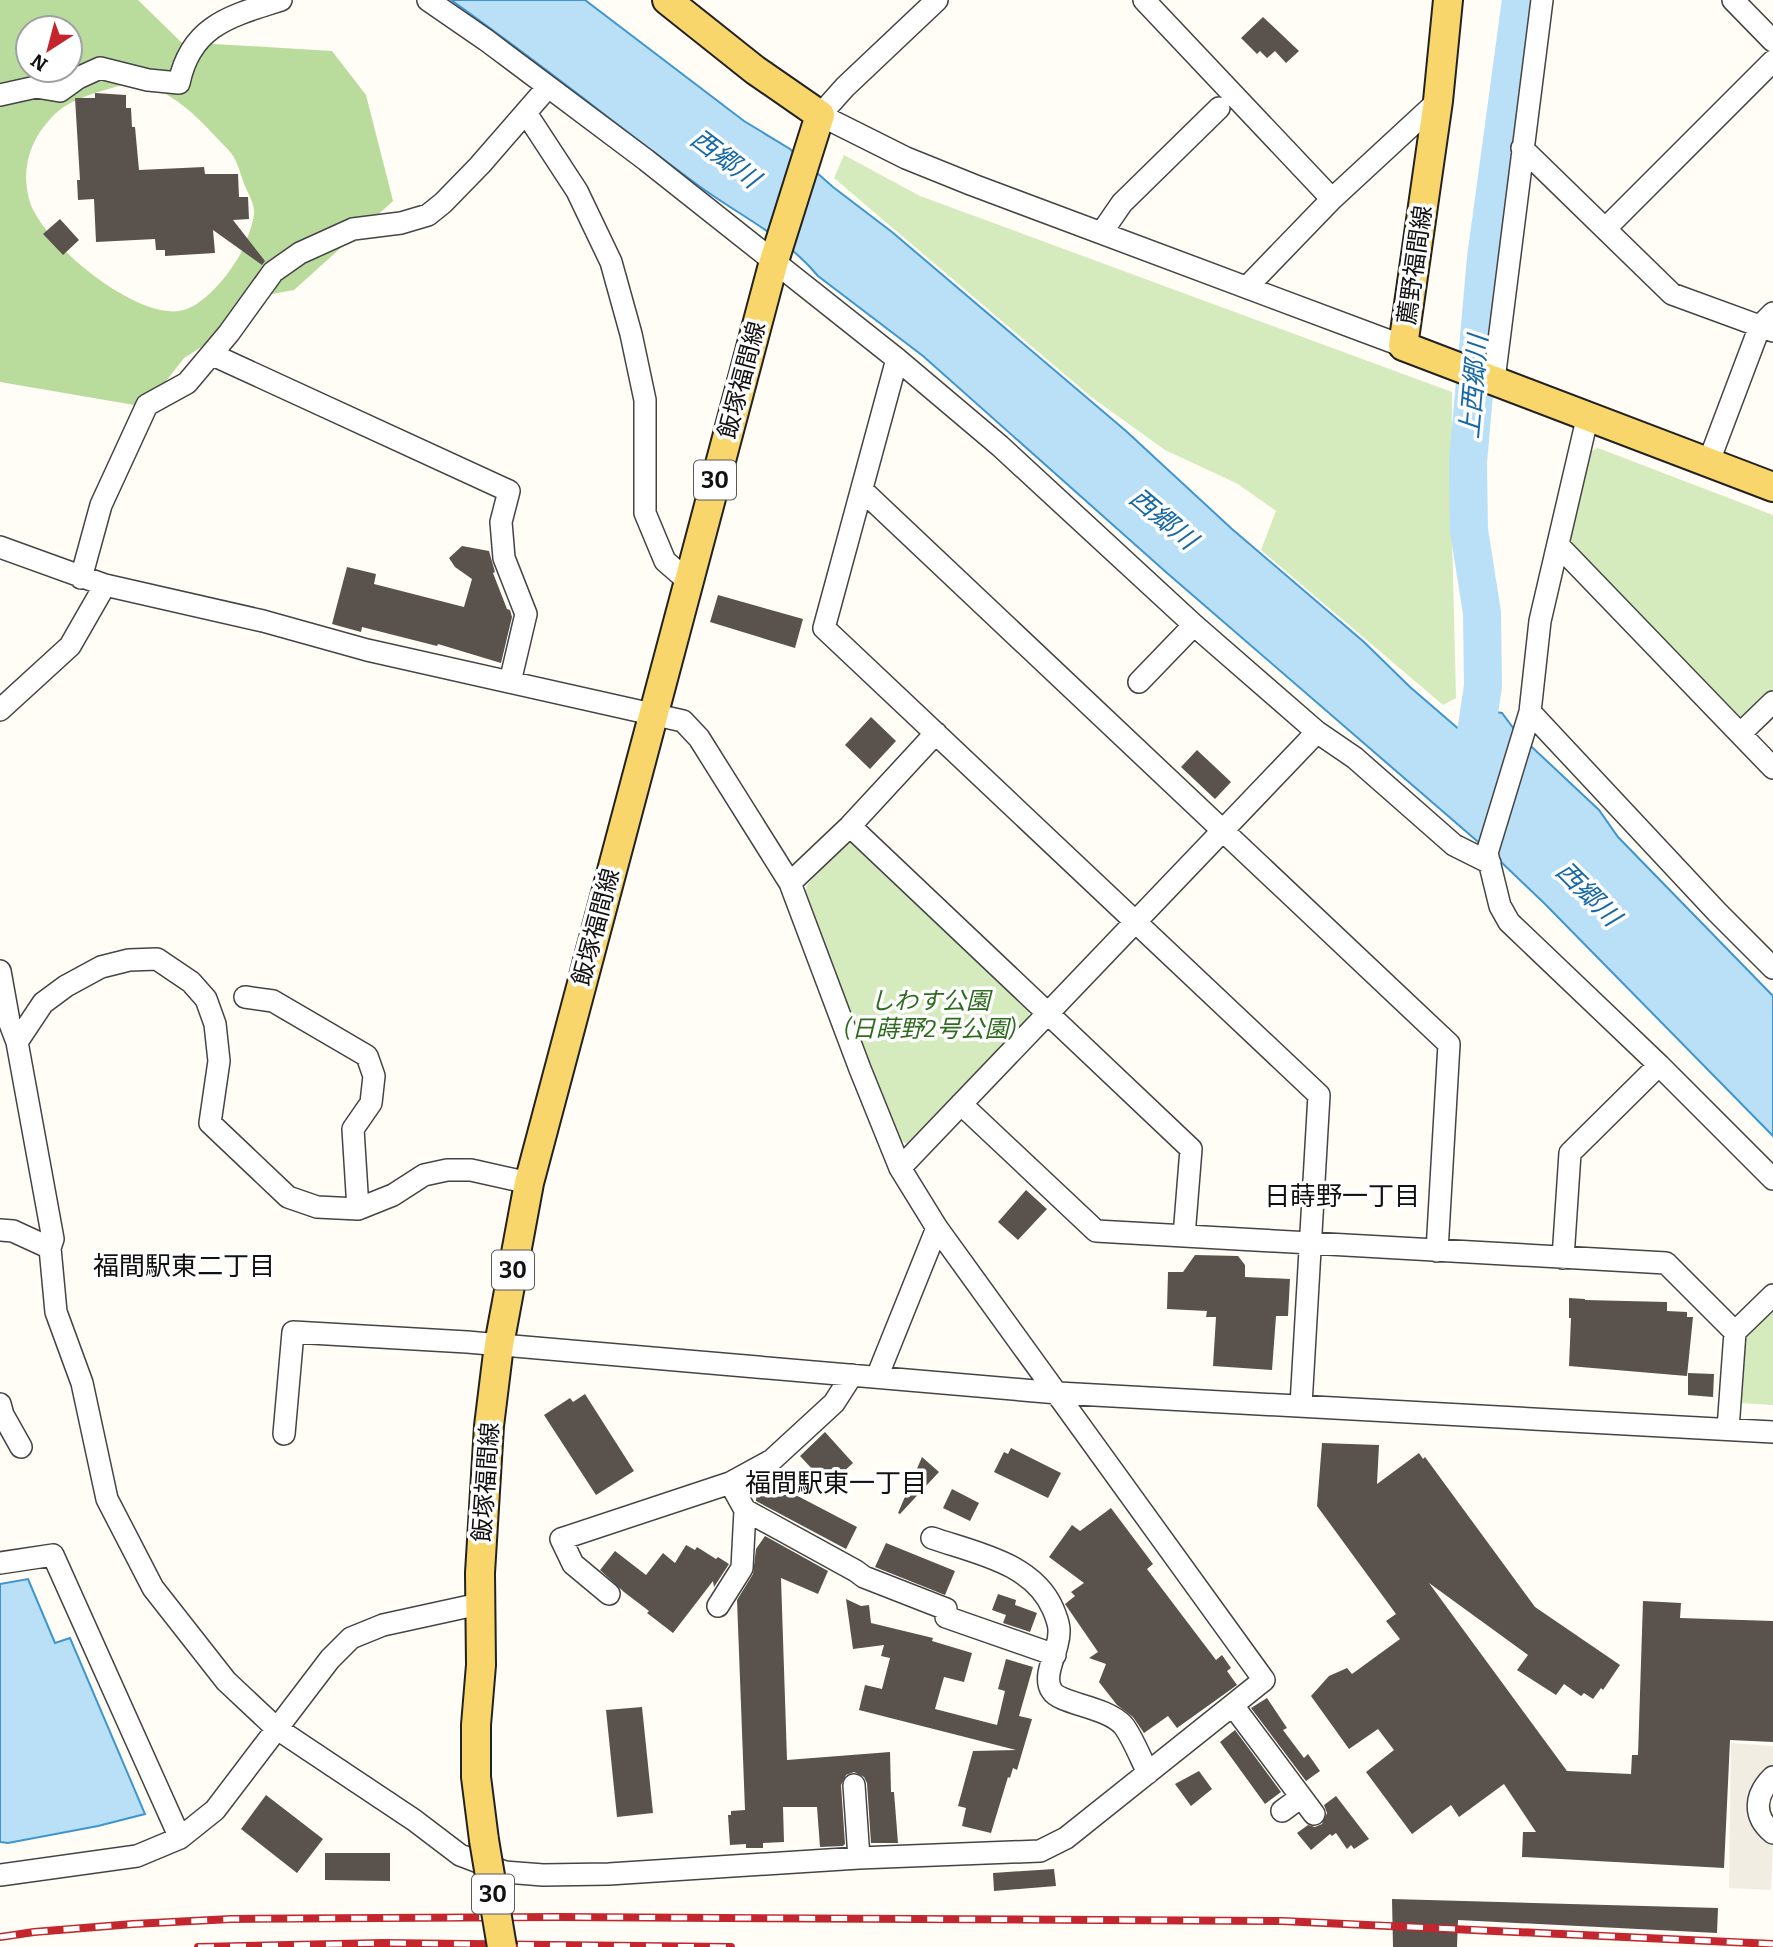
<svg xmlns="http://www.w3.org/2000/svg" width="1773" height="1947" viewBox="0 0 1773 1947" font-family="Bitter,'Noto Sans JP',serif">
<style>
.green{fill:#d5ebbd}
.forest{fill:#b9dc9c;fill-rule:evenodd}
.plaza{fill:#f1ede2}
.water{fill:#b9e0f7;stroke:#3f96cf;stroke-width:2}
.lines{fill:none;stroke-linecap:round;stroke-linejoin:round}
.river{stroke:#b9e0f7;stroke-width:38}
.building{fill:#5a524d}
.minor-casing{stroke:#444;stroke-width:24}
.major-casing{stroke:#222;stroke-width:32}
.minor{stroke:#fff;stroke-width:21}
.major{stroke:#f9d66b;stroke-width:28}
.rail-casing{stroke:#c4262e;stroke-width:8}
.rail{stroke:#fff;stroke-width:5;stroke-dasharray:16;stroke-linecap:butt}
.major-bridge-casing{stroke:#222;stroke-width:32;stroke-linecap:butt}
.major-bridge{stroke:#f9d66b;stroke-width:28}
.labels{text-anchor:middle;dominant-baseline:central;stroke-width:7;stroke-linejoin:round;paint-order:stroke}
.shield{fill:#fff;stroke:#585858;stroke-width:2}
.shield-label{font-size:23px;font-weight:bold;fill:#111}
.street-label{font-size:24px;fill:#111;stroke:#fff}
.park-label{font-size:24px;font-style:italic;fill:#2f6b1f;stroke:#fff}
.water-label{font-size:26px;font-style:italic;fill:#1768a6;stroke:#fff}
.neighbourhood-label{font-size:26px;fill:#111;stroke:#fff}
</style>
<rect width="100%" height="100%" fill="#fffdf5"/>
<path class="green" d="M844 155 920 196 1452 392V535L1456 698 1443 705 1261 550 1276 511 1238 484 1165 450 1090 396 834 178Z
M1598 448 1773 515V689L1746 716 1736 718 1572 544 1570 532 1591 451Z
M853 843 1029 1006V1019L910 1146 900 1140 805 894 807 885 843 844Z
M1773 1308V1405L1741 1403 1743 1343 1750 1330Z"/>
<path class="forest" d="M0 0H138L181 42 332 51 366 95 393 201 294 290 239 300 219 336 184 358 146 407 0 382ZM28 28H70V70H28ZM128 83C165 85 192 111 216 137 221 143 229 149 233 156 239 165 241 177 245 186 248 193 254 203 254 211 255 218 246 244 242 251 231 272 207 303 184 310 139 323 40 242 29 199 21 168 30 140 52 117 70 97 104 91 128 83Z"/>
<path class="plaza" d="M1731 1743 1773 1746V1767L1760 1775 1751 1786 1749 1797V1808L1773 1842 1771 1890 1729 1888Z"/>
<path class="water" d="M451 0H585L744 121 790 149 833 187 892 232 1126 431 1232 529 1364 642 1410 687 1461 731 1496 712 1502 713 1517 733 1599 810 1618 837 1773 996V1136L1545 904 1499 860 1167 573 923 356 818 276C784 235 736 214 695 183 613 122 534 59 451 0Z
M28 1579 55 1643 70 1638 145 1814 98 1826 8 1843 0 1842V1584Z"/>
<g class="lines">
<path class="river" d="M1470 773 1483 686 1482 613 1469 530 1468 462 1486 258 1521 0"/>
</g>
<path class="building" d="M1263 17 1299 51 1286 63 1275 51 1267 58 1260 51 1257 54 1241 38Z
M95 93 126 95V108H131L132 127H135L139 170 204 167 205 174H238L239 197H248L249 219 233 220 265 261 262 265 213 230 215 253 165 256V250H156L155 239 96 242 94 199 78 200 77 180H80L75 98H95Z
M60 219 79 240 63 255 43 234Z
M462 546 489 551 495 572 493 573 507 609 510 610 512 617 501 663 438 644 437 646 362 627 361 632 332 624 347 567 376 574 374 584 464 607 472 579 455 567 449 558Z
M718 595 803 619 795 648 710 622Z
M871 717 896 741 870 769 845 745Z
M1197 750 1231 782 1215 799 1181 767Z
M1026 1190 1047 1209 1018 1240 998 1222Z
M1195 1255 1238 1256 1245 1265V1277L1290 1279 1288 1316H1276L1272 1370 1213 1366 1216 1317H1206L1207 1311 1167 1309 1168 1272H1183Z
M1569 1298 1585 1299V1300L1667 1302V1311L1687 1312V1317H1693L1687 1376 1569 1366 1571 1318H1569Z
M1688 1373 1714 1374 1713 1397 1688 1395Z
M585 1394 634 1471 596 1495 544 1415 570 1398 573 1402Z
M825 1432 853 1463 828 1486 800 1456Z
M1322 1443 1379 1445 1377 1484 1419 1453 1423 1459 1425 1457 1535 1607 1620 1665 1603 1690 1601 1688 1593 1699 1584 1693 1581 1696 1564 1684 1556 1695 1517 1670 1528 1655 1429 1583 1567 1771 1631 1774 1632 1755H1638L1643 1601 1681 1603 1680 1618 1773 1621V1742L1730 1740 1724 1868 1522 1857 1523 1832H1536L1504 1784 1459 1817 1451 1805 1412 1834 1366 1772 1394 1750 1378 1729 1349 1749 1311 1696 1329 1676 1347 1668 1352 1674 1400 1639 1386 1621 1396 1614 1317 1506Z
M1011 1448 1061 1473 1048 1498 994 1472 1004 1452 1008 1454Z
M922 1457 939 1472 900 1514 898 1513Z
M757 1487H766L779 1493 780 1490 790 1496 792 1493 857 1527 846 1549 756 1501Z
M952 1489 979 1503 970 1521 943 1508Z
M1111 1508 1153 1564 1147 1569 1216 1660 1222 1655 1231 1668 1227 1671 1237 1685 1177 1728 1168 1716 1144 1733 1133 1717 1117 1705 1099 1682 1106 1664 1089 1658 1098 1652 1065 1604 1075 1596 1071 1592 1084 1583 1049 1557 1072 1525 1080 1531Z
M765 1536 828 1571 818 1594 781 1578 787 1760 890 1752 891 1792H894L898 1843H871L867 1783 864 1777 854 1772 846 1775 841 1785 845 1844 843 1846 820 1847 817 1807H783L784 1842 763 1843V1848H746V1844L730 1845 728 1815H731V1811L745 1810 737 1600 753 1574 756 1549Z
M886 1543 955 1571 945 1595 875 1567Z
M686 1545 695 1550 697 1547 716 1559 718 1557 729 1564 714 1587 713 1581 673 1633 647 1613 649 1611 624 1592 600 1570 615 1551 646 1575 663 1553 675 1563Z
M998 1594 1016 1600 1015 1605 1037 1613 1030 1632 1003 1623 1006 1615 992 1610Z
M846 1599 861 1606 869 1605 871 1623 933 1638 932 1641 972 1653 964 1682 944 1677 935 1709 997 1725 1005 1691 998 1689 1006 1659 1033 1667 1019 1716 1032 1719 1017 1770 1013 1768 1010 1778 1008 1777 991 1833 962 1826 966 1808 958 1806 973 1751 1016 1750 859 1710 865 1685 882 1689 890 1658 881 1656 884 1645 853 1649Z
M1267 1698 1287 1728 1283 1730 1304 1758 1308 1754 1320 1771 1306 1781 1251 1708Z
M642 1707 653 1813 617 1817 606 1710Z
M1235 1730 1281 1792 1265 1804 1220 1742Z
M1199 1771 1212 1789 1191 1806 1175 1784Z
M266 1795 323 1839 297 1873 241 1829Z
M1336 1796 1369 1839 1354 1849 1351 1845 1347 1849 1336 1833 1332 1836 1330 1834 1311 1850 1297 1833 1308 1825 1315 1827 1322 1824 1327 1813 1324 1805Z
M325 1853H390V1881L325 1880Z
M1054 1869 1056 1886 994 1891 993 1873Z
M1392 1899 1718 1908 1717 1933 1458 1920 1457 1947H1393Z"/>
<g class="lines">
<g class="minor-casing">
<path id="minor" d="M428 0 486 40 646 160 897 359 1000 446 1194 625 1317 732 1355 758 1454 845 1490 863
M937 0 845 87 820 115 906 158 973 185 1403 346
M1144 0 1332 199
M1733 0 1773 41
M0 95 36 87 60 91 78 78 100 68 148 80 179 83C191 25 231 16 281 0
M526 113 577 191 611 262 631 334 645 400V513L665 561 688 581
M1522 148 1672 294 1773 331
M1606 228 1773 61
M1102 232 1122 203 1219 108
M1247 287 1332 199 1438 101
M213 355 509 491 501 522 504 558 526 614 510 682
M897 359 824 628 1319 1095 1301 1405
M1494 380 1542 0
M1588 415 1540 621 1530 712 1487 853 1500 906 1509 922 1659 1065 1773 1179
M1709 461 1760 326 1773 313
M862 490 1449 1044 1437 1251
M1559 546 1773 768
M0 547 105 585 263 621 367 650 683 721 699 738 790 883 860 1069 900 1168 937 1228 1264 1680 1066 1838 1040 1851 859 1858 609 1874 543 1875 505 1872 460 1855 414 1820 276 1728 226 1681 153 1588 107 1499 82 1383 56 1312 50 1248 53 1239 17 1042 9 1021 0 971
M81 578 101 505 147 405 187 383 229 333 273 272 300 253 353 229 401 223 428 215 443 203 480 165 547 88
M1139 682 1194 625
M0 710 70 646 105 585
M1530 712 1717 912 1773 968
M1741 733 1773 702
M850 826 1191 1149 1184 1236
M790 883 850 826 936 733
M245 997 273 1001 367 1056 374 1076 371 1103 353 1129 358 1209
M17 1042 43 1003 66 986 101 967 129 960 157 959 191 982 206 999 215 1024 219 1061 210 1123 288 1197 317 1207 358 1209 393 1195 424 1175 447 1170H471L529 1183
M961 1104 1096 1231 1666 1263 1735 1332
M900 1168 1317 732
M0 1230 13 1231 50 1248
M1563 1258 1570 1153 1659 1065
M877 1377 937 1228
M0 1404 3 1415 21 1447
M1728 1429 1735 1332 1773 1295
M284 1434 293 1332 467 1342 1058 1393 1773 1432
M730 1483 745 1510 856 1571 864 1577 946 1609V1617L1055 1655
M932 1538C976 1553 1033 1563 1053 1609 1059 1623 1061 1631 1057 1645 1054 1659 1043 1678 1052 1691 1060 1704 1105 1706 1123 1725 1132 1736 1141 1759 1148 1773
M0 1563 53 1555 180 1838
M609 1594 573 1564 561 1539 730 1483 772 1460 834 1403 852 1375
M718 1606 742 1568 745 1510
M1234 1707 1314 1814
M1773 1777C1755 1794 1752 1816 1773 1833
M854 1785 859 1858
M1282 1811 1301 1797
M0 1875 137 1856 180 1838 215 1810 330 1659 351 1638 383 1625 479 1604"/>
</g>
<g class="major-casing">
<path id="major" d="M1448 0 1438 101 1403 346 1773 487
M484 1840 476 1777V1725L481 1665 480 1573 489 1426 499 1345 529 1183 774 261 820 115 755 70 667 0"/>
</g>
<use href="#minor" class="minor"/>
<use href="#major" class="major"/>
<g class="rail-casing">
<path id="rail" d="M0 1937 34 1932 133 1924 231 1919 558 1917 1282 1921 1773 1944
M198 1947 383 1943 731 1947"/>
</g>
<use href="#rail" class="rail"/>
<g class="major-bridge-casing">
<path id="major-bridge" d="M484 1840 502 1947"/>
</g>
<use href="#major-bridge" class="major-bridge"/>
</g>
<g class="labels">
<g class="shield">
<rect x="694" y="460.5" width="42" height="39" rx="5"/>
<rect x="492" y="1250.5" width="42" height="39" rx="5"/>
<rect x="472" y="1874.5" width="42" height="39" rx="5"/>
</g>
<g class="shield-label">
<text x="715" y="480">30</text>
<text x="513" y="1270">30</text>
<text x="493" y="1894">30</text>
</g>
<g class="street-label">
<text transform="translate(1415 265) rotate(-82)">薦野福間線</text>
<text transform="translate(742 380) rotate(-75)">飯塚福間線</text>
<text transform="translate(596 927) rotate(-75)">飯塚福間線</text>
<text transform="translate(486 1482) rotate(-86)">飯塚福間線</text>
</g>
<g class="park-label">
<text x="930" y="1001">しわす公園<tspan x="930" dy="28">(日蒔野2号公園)</tspan></text>
</g>
<g class="water-label">
<text transform="translate(725 159) rotate(37)">西郷川</text>
<text transform="translate(1474 387) rotate(-85)">上西郷川</text>
<text transform="translate(1163 519) rotate(40)">西郷川</text>
<text transform="translate(1588 894) rotate(45)">西郷川</text>
</g>
<g class="neighbourhood-label">
<text x="1342" y="1196">日蒔野一丁目</text>
<text x="184" y="1266">福間駅東二丁目</text>
<text x="836" y="1483">福間駅東一丁目</text>
</g>
</g>
<g transform="translate(49 49) rotate(216)"><circle r="33" fill="#ffffff" stroke="#a0a0a0" stroke-width="2"/>
<path d="M0-5L12 26L0 18L-12 26Z" fill="#c4262e"/>
<text y="-10" font-size="19" font-weight="bold" text-anchor="middle" fill="#111111">N</text>
</g>
</svg>
